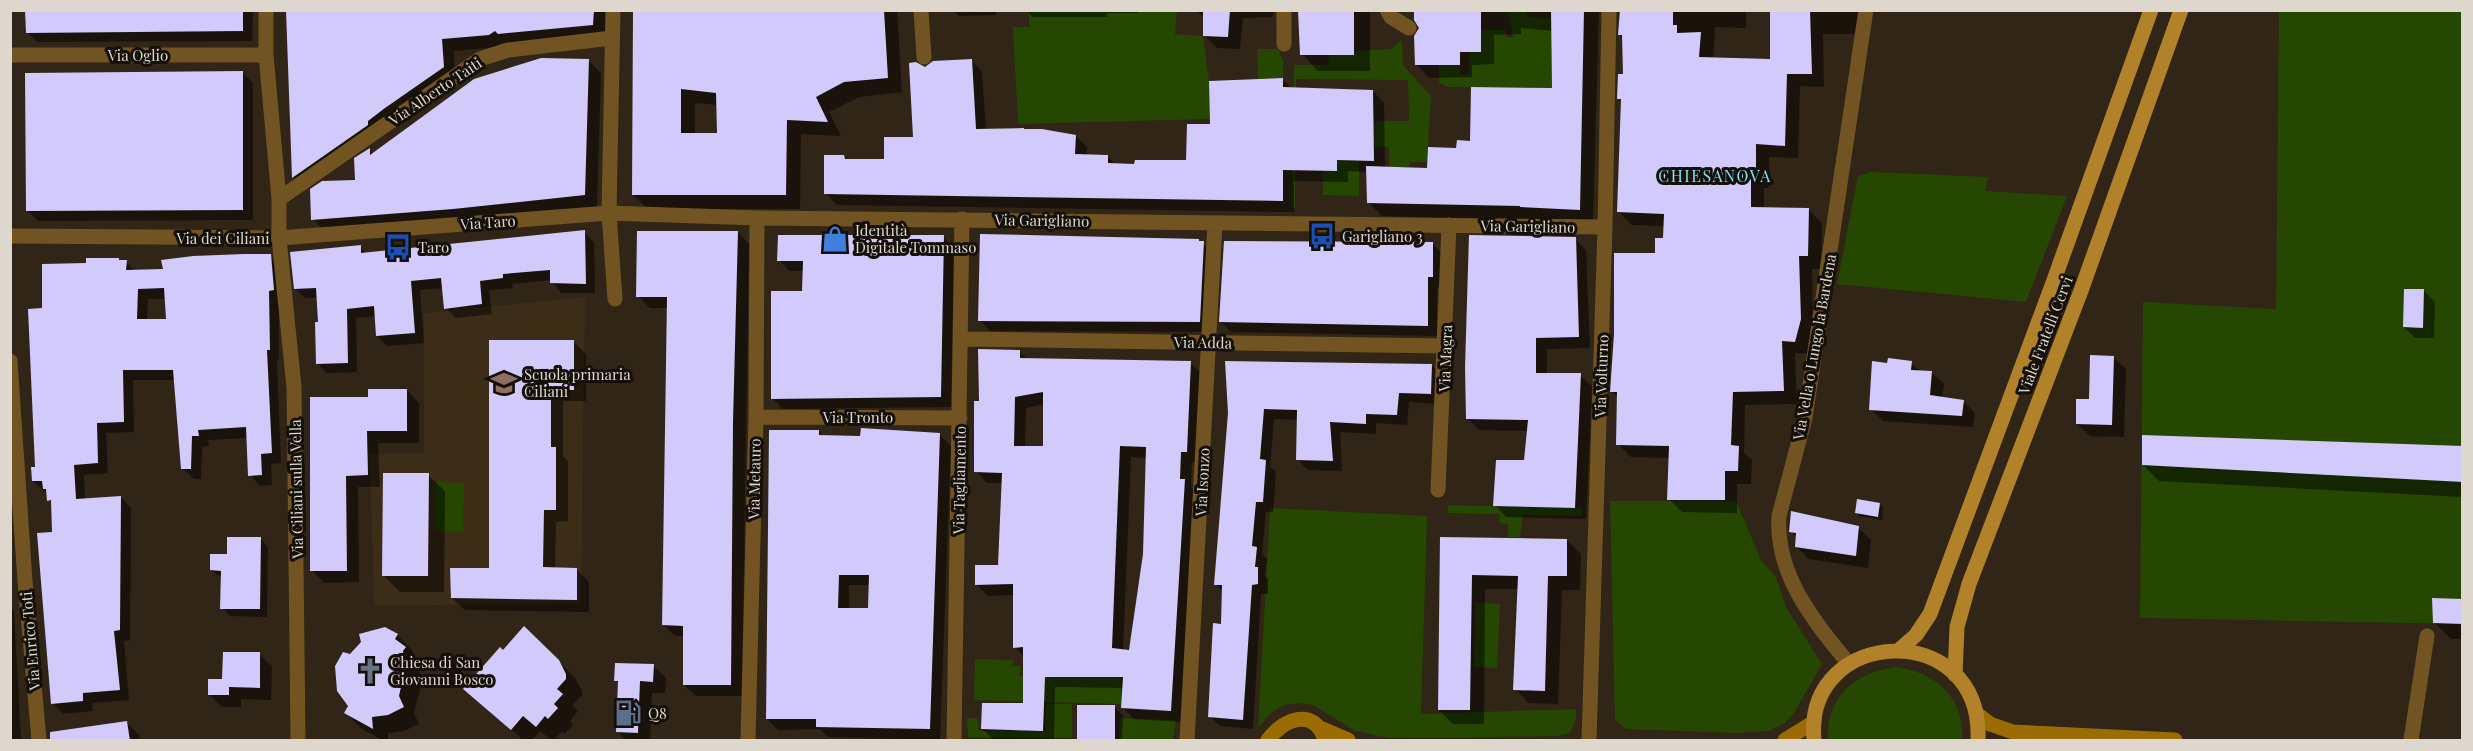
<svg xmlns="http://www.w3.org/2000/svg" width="2473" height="751" viewBox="0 0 2473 751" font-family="'Playfair Display',serif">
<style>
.built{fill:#3c2d18}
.green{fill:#254702}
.shadow{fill:#0007;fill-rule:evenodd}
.building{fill:#d2cafa;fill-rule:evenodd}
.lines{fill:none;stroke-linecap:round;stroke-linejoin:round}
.street{stroke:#715421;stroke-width:15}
.secondary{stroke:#9a6c03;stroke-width:15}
.primary{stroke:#b1822a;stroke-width:15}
.labels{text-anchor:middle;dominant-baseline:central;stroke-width:6;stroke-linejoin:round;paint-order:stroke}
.street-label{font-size:15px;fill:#ded7ce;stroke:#140f09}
.poi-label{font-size:15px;fill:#ded7ce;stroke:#140f09;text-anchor:start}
.neighbourhood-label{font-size:16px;letter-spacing:1.5px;fill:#7de4f8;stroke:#140f09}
</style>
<rect width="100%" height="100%" fill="#302516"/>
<path class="built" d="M585 297 581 603 374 606 370 454 424 453V313Z"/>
<path class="green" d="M1028 11H1177L1175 34 1203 36 1209 81 1210 119 1018 124 1013 27H1030Z
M1508 11H1527V17L1551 19 1552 88 1447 87 1439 82V65H1460L1461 74H1469V52L1481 51V30H1506V37H1513Z
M2279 11H2462V624L2140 618 2143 302 2276 309Z
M1402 40 1403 65 1431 96 1427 162H1410L1409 167H1389V147L1359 146V196L1323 195V171H1336V121H1409L1408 80 1296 79 1295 207H1292L1294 65H1328L1329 55H1353L1354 51 1391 49Z
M1257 49H1278L1283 61V78L1258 79Z
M1871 172 1988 177 1985 191 2067 196 2026 302 1837 284 1858 176Z
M436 482 464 483 463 532 435 531Z
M1610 501H1736L1761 560 1776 577 1786 607 1822 664 1794 713 1785 723 1769 731 1735 733 1626 729 1615 720Z
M1448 505 1575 508 1582 509V516L1523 515 1520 537H1508V524L1499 523 1500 514 1448 513Z
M1270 508 1427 516 1421 714 1576 709V719L1571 732 1559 736 1389 738 1355 731 1313 705 1298 703 1284 705 1270 714 1258 728Z
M1475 602 1500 604 1497 668 1474 667Z
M975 659 1013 660 1012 666H1021L1020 676 1121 677V704L974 700Z
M1896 667C1936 672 1965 698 1962 740H1828C1826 697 1855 672 1896 667Z
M1046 704H1072V738L968 737 967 718 978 719 979 731H1045Z
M1120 718 1176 720 1173 740H1119Z"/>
<path class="shadow" d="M27 10H253L252 41 37 42 27 32Z
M288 10H606L605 37 511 46 508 42 501 47 454 51 455 80 305 189 293 177Z
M635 10H897L902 92 859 97 829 112 841 136 801 134 800 209H648L633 195ZM695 103 718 105V135L695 134Z
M953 10H996V15L959 16Z
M1026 10H1138V13H1107V17H1032Z
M1195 10H1273V17L1243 18 1240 49 1217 48 1204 35V17Z
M1299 10H1370V71H1318L1302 54Z
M1416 10H1599L1593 223 1382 216 1368 202V172L1348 171V182L1294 181V212L837 205 826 193 844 156 848 161H885L915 138 925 68 971 60 982 72 986 130 1076 136 1087 147V156H1107L1116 165 1188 162 1211 125 1282 79 1292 89 1373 91 1384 103 1385 168 1429 169 1553 90V31L1521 28V34L1494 35V64L1472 65V77L1429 78 1416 64 1420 28 1416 19Z
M1620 10H1746V28L1715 27 1713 59 1772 60 1771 10H1863V34H1823L1824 87 1800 86 1798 158 1769 157V188H1764V209H1808L1822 223 1821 269H1812L1813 333 1809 354 1795 353 1797 404 1745 405 1744 453 1752 460 1751 484H1737V513L1682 512 1669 499 1670 458 1631 457 1618 444 1619 398 1612 392 1657 255 1665 239V226L1632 225 1618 211 1622 102 1619 98 1625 76 1624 39 1620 35Z
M589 61 601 73 597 207 325 231 313 219 357 182 369 150 374 154Z
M242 72 253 83V220L38 221 27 210Z
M584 232 594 242 595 293H561L552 280 512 284 513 288 489 290 492 314 456 318 446 308 444 288 420 290 424 343 387 346 377 336 376 316 356 318 357 372 327 373 317 363 319 323 318 298H305L295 289 360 247 367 254Z
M738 232 749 244 742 696H696L684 685 685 636H675L663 624 668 308H650L638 296Z
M943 237 954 248 951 407 783 409 773 399 804 292V271H790L779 260Z
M1575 239 1586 250 1590 348 1547 349V375H1580L1592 386 1586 519 1506 517 1495 505 1525 462 1529 431 1479 430 1467 418Z
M1198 240 1214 253 1210 332 990 331 980 320Z
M1433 244 1443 254 1442 287H1437V336L1231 332 1221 322Z
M270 256 281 267 279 301V360H277L281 463 271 464 272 485 260 486 250 475 248 438 208 440 209 446 202 447 201 479H194L183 469 175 380H133L134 432 106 433 108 473 84 475 85 500 121 497 131 508 130 640 124 641 129 700 92 703 93 711 63 714 53 703V504L49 500 47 491H44L33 481 36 468 44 309 121 262H126L136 272 164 270ZM148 299H166L168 321 147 320Z
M2424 291 2435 302 2434 338H2415L2404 327Z
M491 341H573L586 354V401H563V456L568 461V521L556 522 555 569 577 570 589 582V612L465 610 452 598 491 569Z
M1020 352 1028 360 1190 363 1202 374 1198 463 1192 462 1191 487 1196 492 1182 722 1134 719 1123 707 1124 688 1055 687 1054 740H994L982 729 1025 705 1024 657 1015 647V595L988 596 977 585 999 567 1003 483H987L976 471 980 403ZM1044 404V448L1025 447 1026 408ZM1131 457 1147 458 1145 554 1130 651H1123Z
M2113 357 2126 369 2124 437 2090 436 2077 424Z
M1911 363 1921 372 1932 373 1944 384 1942 399 1963 401 1975 413 1973 427 1883 421 1871 409 1888 365Z
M1432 365 1442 376 1441 404 1409 402 1407 425 1376 423V434L1340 432 1342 471 1308 470 1298 460 1299 420 1274 419 1270 467 1276 472 1273 512H1266L1262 554 1267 559 1265 576 1268 579V594H1261L1253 729 1220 726 1210 716 1223 626 1224 592 1215 584 1230 413Z
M407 390 419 403V443H378L380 487H358L359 582 324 583 312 570 370 398Z
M819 431 824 436 940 435 951 446 940 740 828 737 820 729 778 730 767 719ZM849 585H870L869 610 849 609Z
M2462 448V497L2159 481 2143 465Z
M428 475 445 491 444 592H400L383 575Z
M1880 504 1883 508 1882 520 1860 516 1856 512Z
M1858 527 1871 540 1868 568 1809 559 1797 547V538L1791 531Z
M260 538 268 547 267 617 230 616 222 608V578L211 570 228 556Z
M1442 539 1567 540 1581 554 1580 590H1562L1558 704 1529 703 1515 689 1519 589H1485L1484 724H1453L1439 710Z
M2462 600V639H2451L2435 623Z
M10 607 14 611 21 740H10Z
M384 629 397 635 413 651 411 655 421 665 419 668 421 686 414 713 419 724 404 731 388 733V740H382L362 729 346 713 350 706V656Z
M259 654 272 666 271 700 241 699V707H222L209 695 224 680Z
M558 661 575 678 582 691V696L572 705 578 711 570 721 573 725 565 734 562 732 554 740H551L540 731 532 740H523L465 689Z
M653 666 666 678 665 693H652L650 740H626L618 732 619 684 616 680Z
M1114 707 1123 715 1122 740H1078Z
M126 722 139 735 140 740H57Z"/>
<path class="building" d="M25 10H243V31L26 33Z
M286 10H594L593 25 498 34 495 31 489 35 442 39 444 67 385 108 368 121V125L292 178Z
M633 10H884L888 78 844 82 816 97 828 122 787 120 786 195H632ZM681 89 716 93 717 133H681Z
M1203 10H1230L1228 37 1203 36Z
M1298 10H1354V55H1300Z
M1481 10V52H1460V65H1415L1414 36 1419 28 1414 20V11Z
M1551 10H1584L1580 210 1520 207V206L1367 203 1366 166 1427 168 1428 147 1456 148 1457 140 1470 141 1471 87 1552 88Z
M1620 10H1673V25H1677V33L1701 32 1699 57 1770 59V10H1810L1812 74H1787L1785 146 1756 144V176H1751V207L1809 208 1808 256H1799L1801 319 1795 342 1782 341 1784 391 1733 392 1731 445 1739 446 1738 471H1725V500H1667L1669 446 1616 445 1617 392H1610L1614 334V253H1655V238H1663L1664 214 1617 212 1621 99H1617L1618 74H1623L1622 35H1618Z
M541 58 589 59 585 195 453 209 311 220 310 189 322 181 355 180 354 158 370 148V155L474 79Z
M972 59 976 129 1024 128V129H1042L1076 135 1075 154 1108 155V163L1134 164 1135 160H1186L1187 124H1210L1209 81 1283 78V87L1373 90 1374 161 1337 160V171L1283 170V201L824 194V155H844L845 159H884V137H913L909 63 916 62 925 67 933 61Z
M243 71V210L26 211 25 73Z
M585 230 586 284 550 283V270L503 274V278L480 281 482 304 444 309 441 278 411 281 415 333 376 336 374 306 347 309 348 363 316 364 315 322H318L316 288 294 289 290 252 361 245V253Z
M637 231H738L733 422 731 685H683V626L662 625 667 297H636Z
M980 234 1199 239V241H1204L1200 322 978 321Z
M778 235H944L941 397 771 399V291H802L803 261H777Z
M1469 235 1576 237 1579 337 1536 338V373H1581L1575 508 1493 506 1496 460H1524L1528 420 1466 419 1465 367Z
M1224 241 1433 242V277H1428V326L1219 322Z
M244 254H271L274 290 269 291 270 350H267L272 453 261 454 262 475 248 476 246 427 198 430 199 436H192L191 469H181L173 370H123L124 422 97 423 98 463 74 465 76 499 121 496 120 630 114 631 120 690 83 693V701L51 704 37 533 52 532 51 500 47 501 46 489H43L42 481H32L31 467H35L28 309 42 308V264L86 263V258H119V260H127L126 270 163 269 161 260 193 256ZM164 288 166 319H137L138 289Z
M2404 289H2424L2423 328 2403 327Z
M489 340H574V390H551V447H556V510H544L543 567 577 568V600L451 598 450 568H489Z
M978 349 1020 350V358L1191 361 1187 452H1181L1180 479H1185L1171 711 1121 708 1123 677H1045L1043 731 981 729 982 703H1023V647L1013 648V584L975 585V565H998L1002 473 974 472V401H979ZM1043 392V446H1014L1015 397ZM1120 446 1146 447 1143 554 1129 650 1112 648Z
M2090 355 2114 356 2112 425 2076 424V399H2089Z
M1888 358 1912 361 1911 370 1932 371 1930 395 1964 400 1962 416 1869 410 1872 361 1887 363Z
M1225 361 1432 364 1431 394 1399 393 1397 415 1366 414V424L1330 422 1333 461 1296 460 1297 410 1264 409 1260 459 1266 460 1263 502H1256L1252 546 1257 547 1255 567H1258V584L1252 585 1243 720 1208 717 1213 623 1221 624 1222 585H1214L1228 413Z
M368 389H407V431H367L368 475 346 476 347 571H310V397H368Z
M861 428 940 433 930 729 816 727V719H766L769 430H819V435L860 436ZM839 575H869L868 608H838Z
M2142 435 2463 446V482L2142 465Z
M383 473H429L428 576H382Z
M1857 499 1880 503 1878 517 1855 513Z
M1791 511 1859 526 1856 556 1795 547 1796 533 1789 532Z
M227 537H261L260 609H220L221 571 210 570V554H227Z
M1440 537 1567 539V576H1548L1545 691 1513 690 1518 576 1472 575 1470 710H1438Z
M2432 598 2463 599V624L2433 623Z
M524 626 559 660 566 674V679L557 689 563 694 554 704 558 708 548 719 545 716 536 727 523 716 511 730 463 689 500 647 503 650Z
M385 627 398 634 395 639 406 647 403 651 405 669 399 696 404 707 388 715 372 717 373 729 344 713 348 706 337 691 335 666 343 652 350 654 361 642 359 634Z
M223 652H260V688L229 687V695H208V679H222Z
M615 663 654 664 653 682 640 681 638 733 616 732 618 681H614Z
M1077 705H1115V741H1077Z
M127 721 130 741H50V732Z"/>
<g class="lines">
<path class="street" d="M266 10V55L279 199V238L294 387 298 740
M613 10 609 213 615 299
M921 10 924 57
M1284 10V44
M1387 10 1391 17 1409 28
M10 55H266
M279 199 480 59 508 50 612 38
M10 236 279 238 609 213 757 218 1605 227
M961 339 1445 346
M10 361 25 581 39 740
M756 417 960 418
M1438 490 1449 225
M1849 664C1814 621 1775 575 1779 516L1805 418 1866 10
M748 740 756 417 757 218
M954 740 962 219
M1187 740 1215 223
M1589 740 1605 227 1609 10
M2411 740 2427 636"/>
<path class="secondary" d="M1977 714 1990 724 2013 732 2175 740
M1322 729 1348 740
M1268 740C1284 718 1315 707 1325 740
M1785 740 1814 722"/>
<path class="primary" d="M1899 650 1916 635 1930 614 2054 280 2151 10
M1955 675 1957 627 1969 584 2082 288 2181 10
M1814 740C1803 626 1983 617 1978 740"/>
</g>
<defs>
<g id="bus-bare" transform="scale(2.07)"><path d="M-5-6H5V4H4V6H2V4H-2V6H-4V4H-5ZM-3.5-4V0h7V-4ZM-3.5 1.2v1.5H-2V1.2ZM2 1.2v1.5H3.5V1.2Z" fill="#1a4fb4" stroke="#140f09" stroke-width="2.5" paint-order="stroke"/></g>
<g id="shop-bare" transform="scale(2.07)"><path d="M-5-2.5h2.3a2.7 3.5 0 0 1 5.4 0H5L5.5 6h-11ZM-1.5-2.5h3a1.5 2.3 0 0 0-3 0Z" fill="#3f7fe0" stroke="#140f09" stroke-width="2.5" paint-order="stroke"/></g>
<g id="school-bare" transform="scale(2.07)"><path d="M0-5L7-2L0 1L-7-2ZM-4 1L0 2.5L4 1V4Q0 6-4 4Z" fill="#8d6e63" stroke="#140f09" stroke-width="2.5" paint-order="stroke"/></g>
<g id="church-bare" transform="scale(2.07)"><path d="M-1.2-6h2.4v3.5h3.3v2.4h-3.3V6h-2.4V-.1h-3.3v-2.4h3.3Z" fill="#6b7280" stroke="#140f09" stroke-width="2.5" paint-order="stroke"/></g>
<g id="fuel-bare" transform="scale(2.07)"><path d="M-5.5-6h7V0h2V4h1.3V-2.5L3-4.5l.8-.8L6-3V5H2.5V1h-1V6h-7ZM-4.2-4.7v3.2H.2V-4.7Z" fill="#5c6f8a" stroke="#140f09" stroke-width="2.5" paint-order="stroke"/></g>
</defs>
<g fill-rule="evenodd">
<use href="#bus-bare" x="1322" y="236"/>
<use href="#shop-bare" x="835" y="239"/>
<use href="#bus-bare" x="398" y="247"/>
<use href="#school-bare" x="504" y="383"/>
<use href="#church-bare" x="370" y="671"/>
<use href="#fuel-bare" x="628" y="713"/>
</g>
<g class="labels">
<g class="street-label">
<text x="138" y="55">Via Oglio</text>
<text transform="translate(435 91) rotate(-34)">Via Alberto Taiti</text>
<text transform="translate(1042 220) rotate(1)">Via Garigliano</text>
<text transform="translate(488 222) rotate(-4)">Via Taro</text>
<text transform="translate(1528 226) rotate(1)">Via Garigliano</text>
<text x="223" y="238">Via dei Ciliani</text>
<text transform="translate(2045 335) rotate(-69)">Viale Fratelli Cervi</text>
<text transform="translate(1203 342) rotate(1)">Via Adda</text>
<text transform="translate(1814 347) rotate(-80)">Via Vella o Lungo la Bardena</text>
<text transform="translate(1445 358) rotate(-88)">Via Magra</text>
<text transform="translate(1601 376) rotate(-88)">Via Volturno</text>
<text x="858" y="417">Via Tronto</text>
<text transform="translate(754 479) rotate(-89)">Via Metauro</text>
<text transform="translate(959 480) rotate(-89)">Via Tagliamento</text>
<text transform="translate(1202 482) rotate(-87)">Via Isonzo</text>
<text transform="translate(296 489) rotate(-91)">Via Ciliani sulla Vella</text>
<text transform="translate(30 641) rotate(-95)">Via Enrico Toti</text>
</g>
<g class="poi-label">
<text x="855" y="230">Identità<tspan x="855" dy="17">Digitale Tommaso</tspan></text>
<text x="1342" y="236">Garigliano 3</text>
<text x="418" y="247">Taro</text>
<text x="524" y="374">Scuola primaria<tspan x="524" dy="17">Ciliani</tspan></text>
<text x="390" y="662">Chiesa di San<tspan x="390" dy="17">Giovanni Bosco</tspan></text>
<text x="648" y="713">Q8</text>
</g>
<g class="neighbourhood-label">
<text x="1715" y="175">CHIESANOVA</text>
</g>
</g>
<rect width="2473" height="751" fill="none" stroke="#ded7ce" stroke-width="24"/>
</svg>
